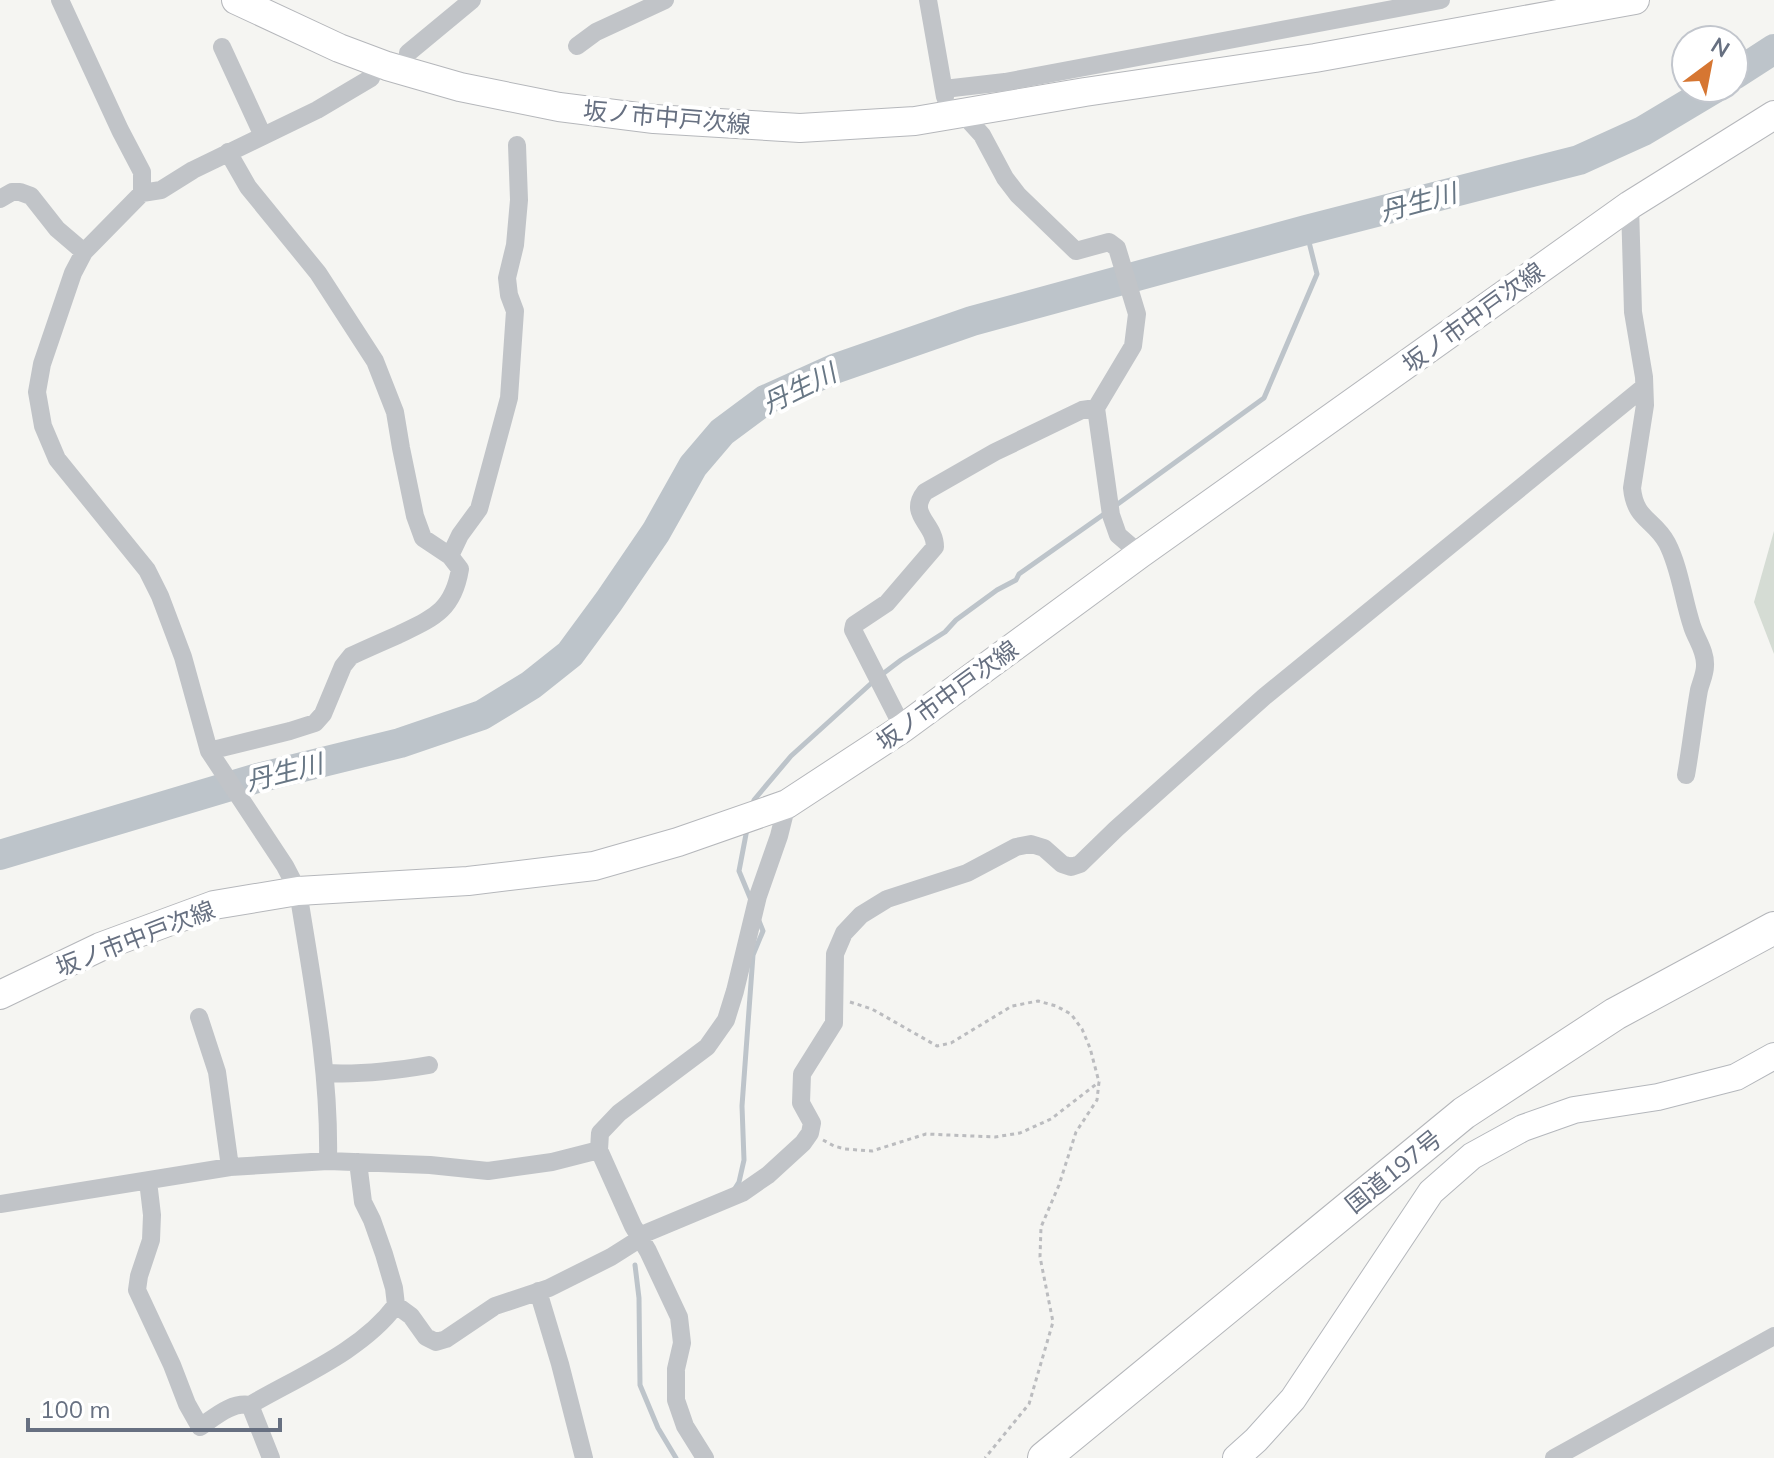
<svg xmlns="http://www.w3.org/2000/svg" width="1774" height="1458" viewBox="0 0 1774 1458" font-family="Mulish,'Noto Sans JP',sans-serif">
<style>
.green{fill:#d5dcd4}
.lines{fill:none;stroke-linecap:round;stroke-linejoin:round}
.stream{stroke:#bdc4ca;stroke-width:5}
.river{stroke:#bdc4ca;stroke-width:30}
.secondary-casing{stroke:#b4b7bc;stroke-width:28}
.primary-casing{stroke:#b5b7bb;stroke-width:30}
.highway-casing{stroke:#b4b6ba;stroke-width:34}
.path{stroke:#bbbcbf;stroke-width:3;stroke-dasharray:4 4;stroke-linecap:butt}
.street{stroke:#c1c4c8;stroke-width:18}
.secondary{stroke:#fff;stroke-width:26}
.primary{stroke:#fff;stroke-width:28}
.highway{stroke:#fff;stroke-width:32}
.labels{text-anchor:middle;dominant-baseline:central;stroke-width:8;stroke-linejoin:round;paint-order:stroke}
.street-label{font-size:24px;fill:#677081;stroke:#fff}
.water-label{font-size:26px;font-style:italic;fill:#687785;stroke:#fff}
</style>
<rect width="100%" height="100%" fill="#f5f5f2"/>
<path class="green" d="M1774 531V654L1754 602Z"/>
<g class="lines">
<path class="stream" d="M1115 506 1264 398 1317 274 1306 230
M753 804 754 800 791 756 876 679 901 660 945 632 956 620 997 590 1016 580 1019 574 1107 512
M747 829 739 871 751 900
M734 1190 739 1182 744 1160 742 1106 753 955 763 931 759 921
M635 1265 639 1298 640 1385 658 1428 676 1458"/>
<path class="river" d="M1734 75 1774 49
M0 855 254 779 400 743 482 715 531 685 570 654 609 601 656 532 693 466 722 432 765 400 834 369 972 321 1306 230 1579 160 1643 131 1715 88"/>
<g class="secondary-casing">
<path id="secondary" d="M1236 1458 1256 1440 1293 1399 1431 1192 1472 1156 1523 1128 1574 1110 1658 1097 1736 1077 1774 1056"/>
</g>
<g class="primary-casing">
<path id="primary" d="M236 0 339 48 387 66 460 87 559 107 654 119 800 128 915 121 1085 92 1315 58 1635 0
M0 995 100 947 214 905 298 891 468 881 594 866 678 842 787 804 903 728 1140 554 1630 205 1774 115"/>
</g>
<g class="highway-casing">
<path id="highway" d="M1044 1458 1464 1113 1615 1014 1774 928"/>
</g>
<path class="path" d="M850 1002 872 1009 937 1046 951 1043 1012 1006 1038 1001 1056 1006 1071 1014 1082 1029 1090 1048 1099 1082 1097 1100 1076 1132 1059 1185 1041 1227 1040 1257 1053 1322 1029 1404 985 1458
M823 1140 834 1146 845 1149 872 1151 926 1134 995 1137 1020 1133 1051 1119 1099 1082"/>
<path class="street" d="M60 0 120 130 142 172V193L84 252 73 273 42 364 37 392 43 426 57 459 147 570 160 596 183 657 209 751 285 866 298 891C312 980 330 1070 328 1161
M928 0 945 97
M577 46 596 32 665 0
M222 47 263 136
M408 53 472 0
M944 89 1005 82 1441 0
M962 113 982 135 1005 178 1018 195 1076 251 1109 242 1117 248 1137 314 1133 346 1096 408 1111 515 1118 535 1140 554
M142 193 161 190 193 170 317 110 371 78
M0 199 12 192H20L31 196 57 229 84 252
M1630 205 1633 312 1644 377 1645 405 1632 488C1635 520 1654 519 1667 543 1680 568 1683 599 1692 626 1696 639 1706 651 1705 666 1705 674 1701 682 1699 690 1694 718 1691 747 1686 775
M450 556 460 535 479 509 509 398 515 311 509 295 507 278 515 245 519 200 517 145
M903 728 853 630 854 625 887 603 935 547C935 523 907 515 925 492L995 452 1082 410 1096 408
M209 751 290 731 315 723 323 714 343 666 351 656C366 649 382 642 398 635 433 618 453 611 460 569L450 556 423 538 415 516 401 448 395 412 375 361 318 273 248 187 228 152
M199 1017 217 1072 230 1167
M325 1073C360 1075 394 1071 429 1065
M148 1181 152 1215 151 1240 139 1276 137 1290 172 1365 187 1404 200 1427C215 1417 231 1402 250 1405 298 1377 362 1351 396 1305L394 1288 384 1254 372 1220 363 1202 358 1162
M0 1204 230 1167 328 1161 430 1165 488 1171 552 1162 599 1150
M639 1236 742 1193 768 1175 803 1143 810 1133 812 1123 801 1103 802 1074 834 1023 835 954 844 933 861 915 887 899 967 873 1016 847 1031 844 1044 848 1062 864 1071 867 1080 864 1116 829 1264 697 1644 387
M538 1291 560 1364 584 1458
M396 1305 411 1316 426 1337 436 1342 446 1339 495 1306 549 1288 611 1257 641 1238
M250 1405 271 1458
M705 1458 685 1426 676 1400V1369L682 1343 679 1317 648 1251 633 1226 599 1150 600 1133 619 1113 707 1047 726 1020 735 991 758 896 779 836 787 804
M1554 1458 1774 1336"/>
<use href="#secondary" class="secondary"/>
<use href="#primary" class="primary"/>
<use href="#highway" class="highway"/>
</g>
<g class="labels">
<g class="street-label">
<text transform="translate(667 117) rotate(5)">坂ノ市中戸次線</text>
<text transform="translate(1473 317) rotate(-36)">坂ノ市中戸次線</text>
<text transform="translate(947 695) rotate(-36)">坂ノ市中戸次線</text>
<text transform="translate(135 938) rotate(-21)">坂ノ市中戸次線</text>
<text transform="translate(1393 1171) rotate(-39)">国道197号</text>
</g>
<g class="water-label">
<text transform="translate(1418 202) rotate(-15)">丹生川</text>
<text transform="translate(799 388) rotate(-26)">丹生川</text>
<text transform="translate(284 772) rotate(-14)">丹生川</text>
</g>
</g>
<g transform="translate(1710 64) rotate(32)"><circle r="38" fill="#ffffff" stroke="#c2c6cd" stroke-width="2"/>
<path d="M0-6L14 30L0 20L-14 30Z" fill="#d67632"/>
<text y="-12" font-size="22" font-weight="bold" text-anchor="middle" fill="#677081">N</text>
</g>
<path d="M28 1418v12h252v-12" fill="none" stroke="#677081" stroke-width="4"/>
<text x="40" y="1418" font-size="24" fill="#677081" stroke="#ffffff" stroke-width="6" paint-order="stroke">100 m</text>
</svg>
